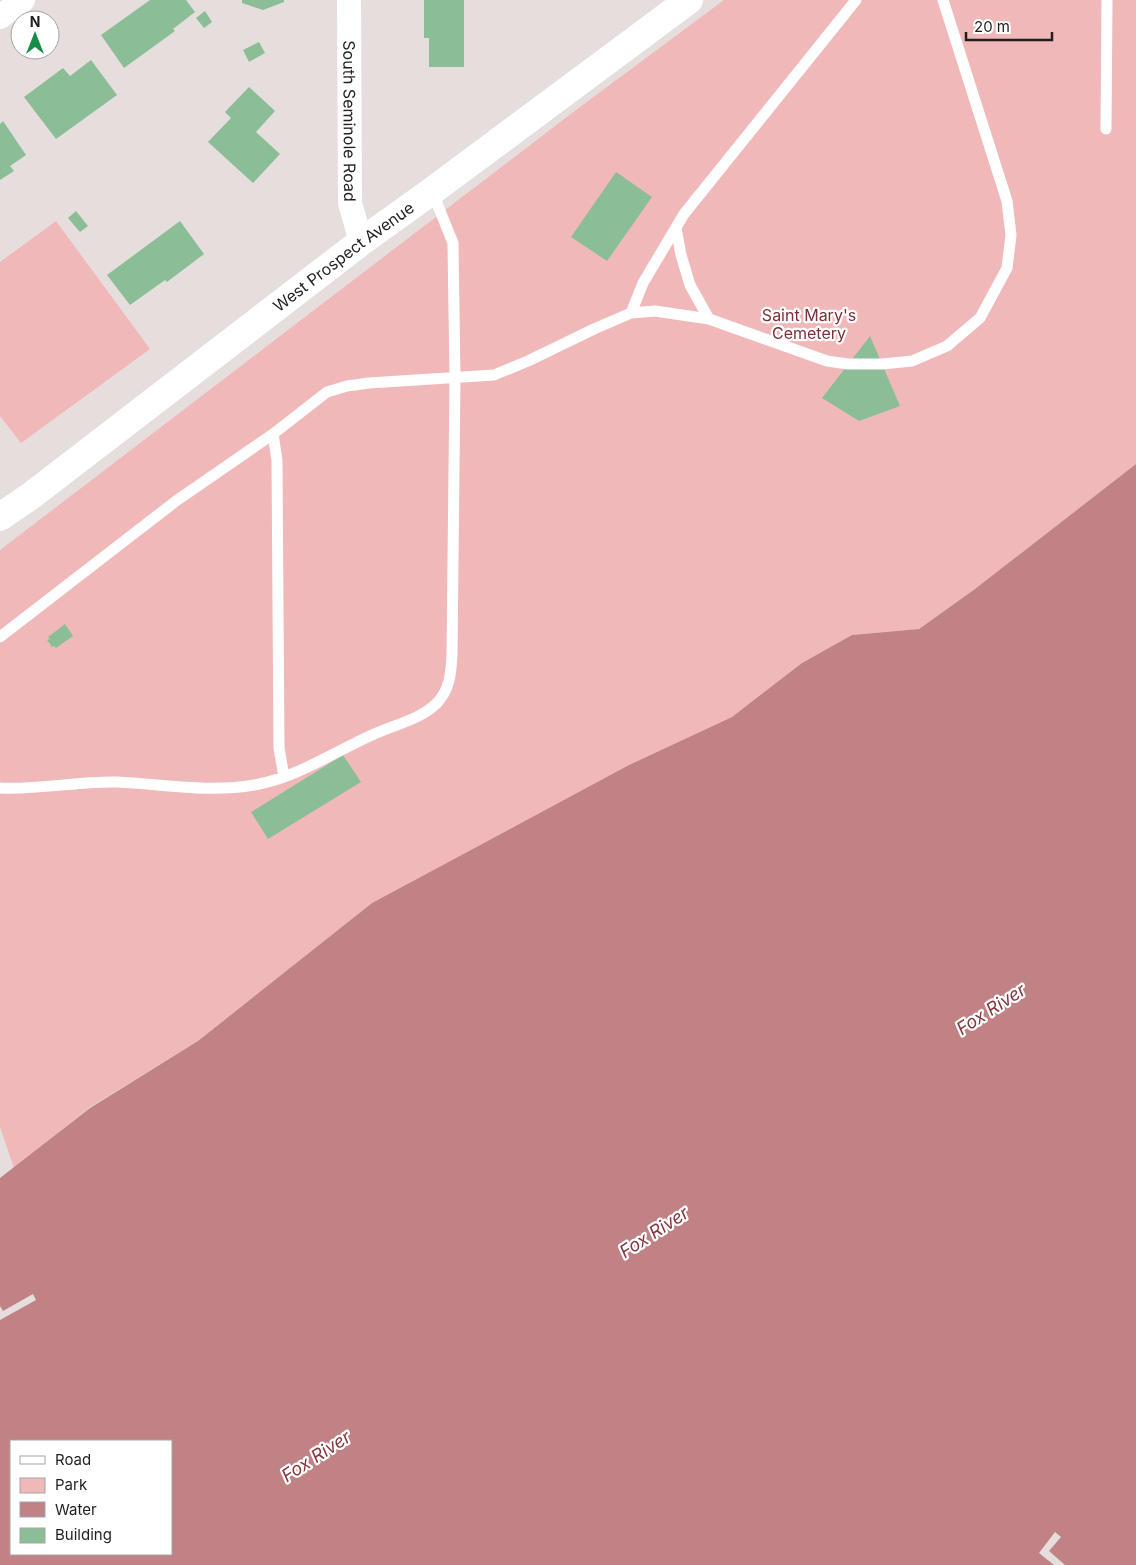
<svg xmlns="http://www.w3.org/2000/svg" width="1136" height="1565" viewBox="0 0 1136 1565" font-family="Inter,sans-serif">
<style>
.green{fill:#f1b8b9}
.water{fill:#c08285;fill-rule:evenodd}
.pier{fill:#e6dddd}
.building{fill:#8bbe97}
.lines{fill:none;stroke-linecap:round;stroke-linejoin:round}
.service{stroke:#fff;stroke-width:11}
.minor{stroke:#fff;stroke-width:24}
.secondary{stroke:#fff;stroke-width:28}
.labels{text-anchor:middle;dominant-baseline:central;stroke-width:4.5;stroke-linejoin:round;paint-order:stroke}
.street-label{font-size:16px;fill:#211e1e;stroke:#fff}
.park-label{font-size:16px;fill:#7d3038;stroke:#fff}
.water-label{font-size:18px;font-style:italic;fill:#85373e;stroke:#fff}
</style>
<rect width="100%" height="100%" fill="#e6dddd"/>
<path class="green" d="M724 0H1136V464L975 589 919 629 852 635 802 663 732 717 629 765 372 903 198 1041 90 1107 14 1168 0 1127V550L576 110Z
M56 221 150 349 21 443 0 416V262Z"/>
<path class="water" d="M1136 464V1565H0V1178L90 1108 198 1041 372 903 629 765 732 717 802 663 852 635 919 629 975 589ZM11 1441H171V1554H11Z"/>
<path class="pier" d="M33 1294 36 1300 0 1320V1306L3 1311Z
M1055 1532 1061 1537 1049 1551 1065 1565H1054L1039 1553Z"/>
<path class="building" d="M150 0H186L195 12 173 29 175 31 124 68 101 35Z
M242 0H284V2L263 10 242 3Z
M424 0H464V67H429V38H424Z
M205 11 212 22 204 28 196 18Z
M259 42 265 53 249 62 243 50Z
M91 60 117 95 56 139 24 97 63 68 70 76Z
M249 87 275 111 256 132 280 154 253 183 208 142 231 118 225 112Z
M3 121 26 155 10 166 14 171 0 180V124Z
M616 172 652 197 607 261 571 237Z
M76 211 88 226 80 232 68 218Z
M180 221 204 254 167 282 165 280 130 305 107 275Z
M870 336 900 406 859 421 822 398Z
M65 624 73 636 56 648 54 646 52 647 47 640 50 639 48 637Z
M343 755 361 782 268 839 251 812Z"/>
<g class="lines">
<path class="service" d="M1106 129 1107 0
M676 228 681 255 690 285 709 319
M631 313 643 283 684 214 856 0
M273 434 277 460 279 748 284 777
M0 637 176 501 273 434 327 392 347 386 369 383 494 375 528 361 594 329 631 313 655 311 709 319 827 361 848 364H882L912 361 947 346 980 318 1007 268 1011 235 1007 201 943 0
M0 788C39 790 78 781 117 782 163 784 208 793 254 785 296 778 334 752 372 735 393 725 419 720 436 704 450 690 451 673 452 655L455 378 453 243 432 191"/>
<g class="minor">
<path id="s1" d="M349 0 350 203 361 242"/>
<path d="M0 17 23 0"/>
</g>
<path class="secondary" id="s2" d="M0 517 32 495 361 242 432 191 689 0"/>
</g>
<g class="labels">
<g class="street-label">
<text stroke="none"><textPath href="#s1" startOffset="121">South Seminole Road</textPath></text>
<text stroke="none"><textPath href="#s2" startOffset="431">West Prospect Avenue</textPath></text>
</g>
<g class="park-label">
<text x="809" y="315">Saint Mary's<tspan x="809" dy="18">Cemetery</tspan></text>
</g>
<g class="water-label">
<text transform="translate(991 1009) rotate(-33)">Fox River</text>
<text transform="translate(654 1232) rotate(-33)">Fox River</text>
<text transform="translate(316 1456) rotate(-33)">Fox River</text>
</g>
</g>
<rect x="10" y="1440" width="162" height="115" fill="#ffffff" stroke="#a6a5a5"/>
<rect x="20" y="1456" width="25" height="8" fill="#ffffff" stroke="#a6a5a5"/>
<text x="55" y="1465" font-size="15" fill="#211e1e">Road</text>
<rect x="20" y="1478" width="25" height="15" fill="#f1b8b9" stroke="#a6a5a5"/>
<text x="55" y="1490" font-size="15" fill="#211e1e">Park</text>
<rect x="20" y="1502" width="25" height="15" fill="#c08285" stroke="#a6a5a5"/>
<text x="55" y="1515" font-size="15" fill="#211e1e">Water</text>
<rect x="20" y="1528" width="25" height="15" fill="#8bbe97" stroke="#a6a5a5"/>
<text x="55" y="1540" font-size="15" fill="#211e1e">Building</text>
<g transform="translate(35 35)"><circle r="24" fill="#ffffff" stroke="#a6a5a5"/>
<path d="M0-4L9 19L0 12L-9 19Z" fill="#158d48"/>
<text y="-8" font-size="14" font-weight="bold" text-anchor="middle" fill="#211e1e">N</text>
</g>
<path d="M966 32v8h86v-8" fill="none" stroke="#211e1e" stroke-width="2.5"/>
<text x="974" y="32" font-size="15" fill="#211e1e" stroke="#ffffff" stroke-width="4" paint-order="stroke">20 m</text>
</svg>
